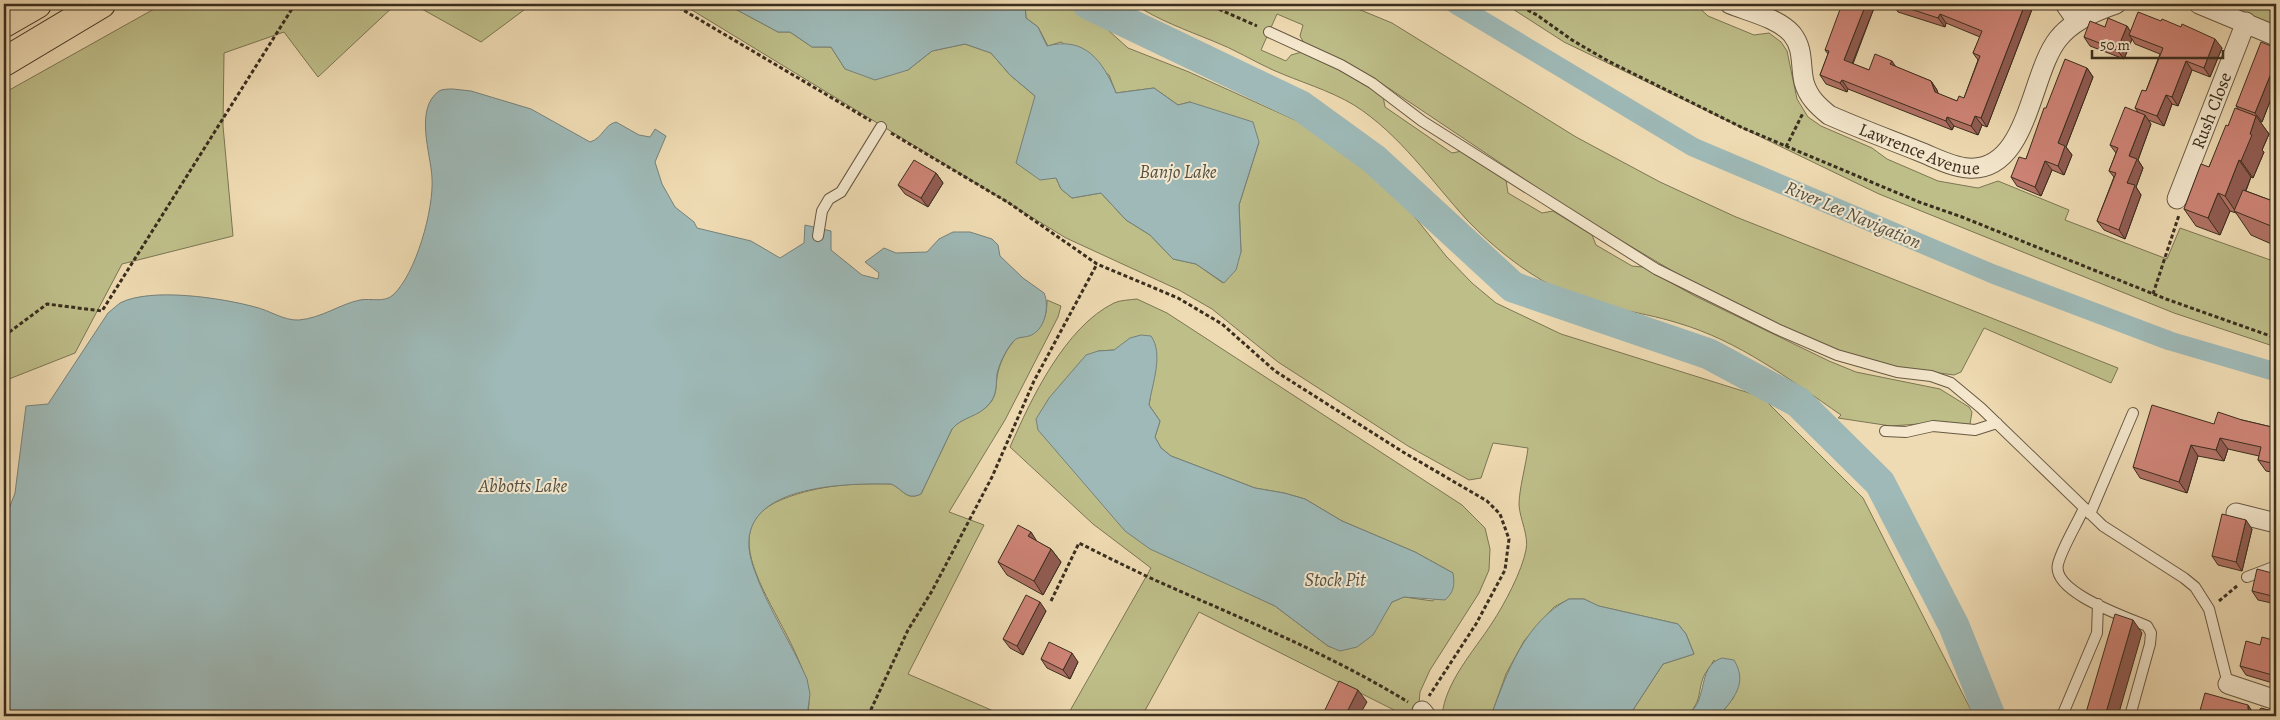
<svg xmlns="http://www.w3.org/2000/svg" width="2280" height="720" viewBox="0 0 2280 720" font-family="Alegreya,serif">
<style>
.green{fill:#bebe89;stroke:#7c7654;fill-rule:evenodd}
.water{fill:#9eb9b7;stroke:#76817a}
.lines{fill:none;stroke-linecap:round;stroke-linejoin:round}
.canal{stroke:#9eb9b7;stroke-width:19}
.river{stroke:#9eb9b7;stroke-width:31}
.service-casing{stroke:#675943;stroke-width:12}
.minor-casing{stroke:#675943;stroke-width:21}
.trunk-casing{stroke:#3a2e1e;stroke-width:30}
.path{stroke:#3a2e1e;stroke-width:3;stroke-dasharray:4 2.5;stroke-linecap:butt}
.service{stroke:#f5e8ce;stroke-width:10}
.minor{stroke:#f5e8ce;stroke-width:19}
.trunk{stroke:#efdbb3;stroke-width:28}
.wall{fill:#b27266;stroke:#3a2e1e}
.shaded-wall{fill:#915c53;stroke:#3a2e1e}
.building{fill:#cf8477;stroke:#3a2e1e}
.labels{text-anchor:middle;dominant-baseline:central;stroke-width:4;stroke-linejoin:round;paint-order:stroke}
.street-label{font-size:18px;fill:#3a2e1e;stroke:#f5e8ce}
.water-label{font-size:19px;font-style:italic;fill:#535144;stroke:#f5e8ce}
</style>
<rect width="100%" height="100%" fill="#efdbb3"/>
<filter id="stains"><feTurbulence type="fractalNoise" baseFrequency=".004" numOctaves="4"/><feColorMatrix values="0 0 0 0 .2 0 0 0 0 .09 0 0 0 0 .02 0 0 0 .5 -.17"/></filter>
<radialGradient id="worn" r=".72"><stop offset=".6" stop-color="#630" stop-opacity="0"/><stop offset="1" stop-color="#630" stop-opacity=".3"/></radialGradient>
<path class="green" d="M163 4H396L318 77 284 32 224 53 223 126 233 236 122 264 75 353 4 381V93Z
M413 4H532L481 42Z
M682 4H726L778 32H790L812 47H831L845 69 908 70 932 51 965 44 991 53 1010 75 1035 96 1056 178 1061 189 1072 198 1101 193 1126 220 1150 235 1173 259 1196 264 1223 283 1241 252 1239 205 1259 142 1190 102 1178 105 1154 88 1116 93 1109 75 1061 42 1048 46 1038 27 1026 18 1025 4H1079L1128 48 1189 72 1317 130 1349 147 1382 176 1446 256 1472 283 1496 303 1561 334 1762 397 1863 498 1974 716H1719L1734 697 1714 660C1711 666 1705 672 1703 678 1697 696 1702 700 1687 716H1629L1663 664 1694 654 1686 634 1678 624 1598 606 1584 599H1569L1554 607 1524 641 1506 674 1491 716H1442C1445 682 1474 651 1492 623 1504 605 1522 571 1526 550 1529 535 1520 520 1519 505 1519 489 1526 465 1528 448L1493 443 1481 478 1469 480 1408 446 1278 362 1212 309 1179 290 1066 238Z
M1134 4H1346L1392 23 1576 137 1660 182 1736 217 2118 368 2111 383 1984 328 1961 372 1954 375 1887 366 1835 350 1783 327 1691 282 1578 215 1381 83 1304 43 1300 36 1303 25 1277 14 1261 50 1286 61 1291 55 1302 52 1339 69 1383 96 1385 107 1452 153 1462 151 1506 180 1508 193 1542 213 1553 211 1592 235 1596 245 1632 266 1643 267 1693 295 1829 361 1856 372 1940 389 1969 407 1972 412 1970 424 1967 426 1946 422 1891 426 1838 418 1841 415C1789 379 1739 341 1678 323 1636 310 1593 308 1554 287 1523 271 1492 246 1468 221 1431 181 1401 135 1354 105 1329 90 1300 82 1273 70 1253 61 1234 49 1213 41 1186 30 1158 20 1134 4Z
M1505 4H1695L1708 16 1754 35 1769 33 1781 42 1787 51 1797 99 1808 117 1821 126 1872 148 1887 159 1938 181 1978 188 1998 181 2069 210 2065 220 2167 259 2180 228 2276 262V347L2174 313 1879 194 1564 42Z
M2218 4H2276V25Z
M1137 299 1167 313 1462 505 1485 528 1490 549 1489 570 1479 593 1430 670 1420 692 1418 716H1406L1199 612 1142 716H1067L1151 568 1093 524 1010 447C1031 399 1065 327 1114 303 1120 300 1130 300 1137 299ZM1114 350 1152 385 1149 405 1160 421 1155 437 1161 448 1171 456 1255 488 1284 493 1305 499 1342 521 1415 552 1453 573 1433 601 1404 597 1392 602 1383 616 1340 650 1328 646 1275 606 1227 583 1098 351Z
M1047 300 1061 306 1058 317 1005 420 949 512 984 525 908 674 1005 716H807C827 649 687 537 783 499 819 485 853 483 891 484 903 489 906 501 921 494L952 429C962 416 981 416 991 402 998 392 995 383 998 372 1001 360 1008 346 1017 338 1039 335 1047 322 1047 300Z"/>
<path class="water" d="M726 4H1025L1026 18 1038 27 1047 46C1085 36 1103 61 1116 93L1154 88 1178 105 1190 102 1253 122 1259 142 1239 205 1241 252 1236 270 1224 283 1196 264 1173 259 1150 235 1126 220 1101 193 1072 198 1061 189 1056 178 1040 180 1016 163 1035 96 1010 75 991 53 965 44 932 51 908 70 875 80 845 69 831 47H812L790 32H778Z
M453 89 471 91 531 109 590 142C603 138 604 125 616 122L639 135 650 137 655 129 666 136 655 162 662 184 675 207 694 222 697 228 751 241 780 258 804 243 805 225 831 231V250L862 275 878 279 879 273 865 262 884 248 896 253 927 252 939 239 953 232H970L992 239 998 245 1000 256 1023 278 1044 293C1050 306 1045 331 1029 336 1022 338 1017 336 1012 343 1006 350 999 364 997 374 996 385 997 394 990 403 978 418 963 416 952 429L921 494C906 501 903 489 891 484 838 483 723 486 754 569 767 607 791 642 807 679L810 694 807 716H4V522L15 493 26 406 48 404 108 313C112 310 116 306 120 303 151 287 222 298 255 307 269 310 284 321 299 320 322 318 340 304 360 300 371 298 384 303 393 295 416 274 434 209 432 178 431 154 414 109 439 91 442 89 449 89 453 89Z
M1141 335 1151 336C1164 354 1152 384 1149 405L1160 421 1155 437 1161 448 1171 456 1255 488 1284 493 1305 499 1342 521 1415 552 1453 573C1455 585 1454 592 1445 600L1404 597 1392 602 1373 635 1357 647 1340 651 1328 646 1275 606 1150 549 1125 531 1038 430 1036 419 1049 398 1086 355 1098 351 1114 350 1130 338Z
M1569 599H1584L1599 606 1678 624 1686 634 1694 654 1663 664 1629 716H1491C1507 672 1525 622 1569 599Z
M1722 658 1734 660C1748 683 1734 698 1719 716H1687C1693 710 1698 705 1700 696 1705 681 1704 664 1722 658Z"/>
<g class="lines">
<path class="canal" d="M1455 4 1693 147 1993 274 2170 341 2276 372"/>
<path class="river" d="M1088 4 1301 106 1374 159 1513 287 1709 354 1798 402 1880 483 1954 626 1990 716"/>
<g class="service-casing">
<path id="service" d="M1269 32 1341 65 1372 83 1422 121 1656 269 1777 329 1837 355 1897 372 1931 376 1951 383 1981 408 2103 526 2184 578 2195 587 2209 609 2228 684
M818 236 822 211 829 199 841 192 881 127
M1885 431 1906 432 1933 426 1975 430 1997 423
M2084 508C2077 524 2062 548 2058 564 2051 592 2126 617 2147 626L2151 633 2150 644 2130 716
M2090 514 2133 413
M2247 577 2276 566
M2062 716 2097 633 2098 604"/>
</g>
<g class="minor-casing">
<g id="minor">
<path id="s1" d="M1730 4C1750 12 1778 18 1792 34 1804 49 1800 65 1804 82 1808 97 1818 106 1829 115 1858 128 1888 139 1918 151 1934 157 1951 167 1968 168 2028 173 2030 74 2058 39 2072 21 2095 11 2116 4"/>
<path d="M2065 4 2077 21"/>
<path d="M2199 4 2276 36"/>
<path id="s2" d="M2177 199 2246 22"/>
<path d="M2236 513 2276 523"/>
<path d="M2228 684 2276 700"/>
<path d="M1422 711 1426 716"/>
</g>
</g>
<g class="trunk-casing">
<path id="trunk" d="M4 23 37 4
M4 62 101 4"/>
</g>
<path class="path" d="M673 4 871 121
M1207 4 1257 26
M1516 4 1537 15 1572 40 1608 61 1743 128 1919 202 1962 217 2166 299 2276 338
M891 133 1009 203 1097 264 1178 298 1222 324 1275 371 1403 452 1487 501 1500 514 1509 539 1505 570 1476 624 1429 696
M1786 147 1803 113
M2153 294 2179 215
M4 336 47 304 102 311 295 4
M1051 601 1079 543C1105 556 1131 569 1157 581 1242 619 1328 653 1408 702
M2219 601 2237 586
M868 716 908 630 932 591 992 477 1034 381 1097 264"/>
<use href="#service" class="service"/>
<use href="#minor" class="minor"/>
<use href="#trunk" class="trunk"/>
</g>
<path class="wall" d="M1893 4H2034L1987 127 1982 125 1978 135 1954 126 1952 130 1848 89 1847 92 1826 84 1820 75 1828 54 1825 50 1874 8 1853 64 1869 70 1896 67 1931 81 1937 90 1938 94 1957 101 1964 98 1978 60 1973 53 1980 37 1946 23 1945 27 1898 12Z
M2127 26 2130 31 2222 48 2210 77 2192 70 2178 106 2172 104 2164 126 2148 120 2151 124 2138 160 2143 168 2136 187 2141 195 2125 239 2104 230 2097 221 2114 177 2109 171 2116 153 2110 145 2138 112 2135 108 2146 91 2160 54 2135 44 2132 39 2124 59 2090 46 2084 37 2105 27Z
M2276 48V86L2262 122H2260L2269 134 2262 150 2264 152 2261 159 2253 178 2251 177 2246 191 2270 200 2276 197V246L2251 235 2236 213 2230 211 2220 235 2196 226 2184 209 2209 167 2228 126 2239 110 2236 106Z
M2087 68 2093 77 2066 147 2072 155 2064 175 2052 170 2041 196 2017 186 2011 177 2026 159 2046 108Z
M936 173 943 183 928 207 905 194 898 185Z
M2242 420 2276 428V473L2266 471 2258 460 2259 456 2228 449 2224 461 2198 456 2187 493 2140 478 2133 467 2214 424Z
M2252 529 2242 571 2218 565 2212 556Z
M1031 532 1036 541 1051 549 1061 562 1043 595 1007 575 998 562Z
M2276 571V604L2258 600 2252 591Z
M1046 611 1023 655 1010 648 1003 639Z
M2276 641V684L2246 675 2240 666 2260 645Z
M1041 659 1078 662 1070 679 1047 668Z"/>
<path class="shaded-wall" d="M1866 4H1871L1874 8 1850 69 1844 60Z
M2025 4H2034L1987 127 1981 118Z
M1940 14 1946 23 1945 27 1938 18Z
M2127 26 2133 35H2129L2132 39 2124 59 2117 50Z
M2215 39 2222 48 2210 77 2204 68Z
M1892 61 1898 70 1890 64Z
M2186 61 2192 70 2178 106 2172 97Z
M2276 61V86L2262 122 2255 113Z
M2087 68 2093 77 2066 147 2072 155 2064 175 2058 166V143Z
M1842 80 1848 89 1847 92 1840 83Z
M1931 81 1937 90 1941 101 1935 92Z
M2166 95 2172 104 2164 126 2157 116Z
M2145 115 2151 124 2138 160 2143 168 2136 187 2141 195 2125 239 2119 230 2127 183 2129 156Z
M1975 116 1982 125 1978 135 1971 126Z
M2256 116 2269 134 2262 150 2264 152 2253 178 2241 161Z
M1947 117 1954 126 1952 130 1946 121Z
M2239 160 2251 177 2237 212H2236L2225 196Z
M2045 161 2052 170 2041 196 2035 187Z
M936 173 943 183 928 207 921 198Z
M2218 193 2230 211 2220 235 2208 218Z
M2220 438 2228 449 2224 461 2216 450Z
M2191 445 2198 456 2187 493 2179 482Z
M2246 520 2252 529 2242 571 2236 562Z
M1031 532 1040 546 1028 536Z
M1051 549 1061 562 1043 595 1034 581Z
M1040 602 1046 611 1023 655 1017 646Z
M2133 620 2142 633 2118 716H2105Z
M1072 653 1078 662 1070 679 1063 670Z
M1358 690 1367 702 1359 716H1345Z
M2248 705 2254 714 2255 716 2248 709Z"/>
<path class="building" d="M1842 4H1866L1844 60 1869 70 1875 54 1892 61 1890 64 1931 81 1935 92 1957 101 1959 96 1964 98 1980 56 1973 53 1982 31 1940 14 1938 18 1895 4H2025L1981 118 1975 116 1971 126 1947 117 1946 121 1842 80 1840 83 1820 75 1829 51 1825 50Z
M2138 12 2161 21 2162 19 2181 27 2182 24 2215 39 2204 68 2186 61 2172 97 2166 95 2157 116 2135 108 2142 90 2146 91 2163 48 2129 35Z
M2108 18 2127 26 2117 50 2084 37 2090 21 2105 27Z
M2261 42 2276 48V61L2255 113 2236 106Z
M2065 59 2087 68 2058 143 2065 146 2058 166 2045 161 2035 187 2011 177 2019 157 2026 159 2044 108H2046Z
M2125 107 2145 115 2129 156 2137 159 2127 183 2135 185 2119 230 2097 221 2116 173 2109 171 2118 148 2110 145Z
M2235 108 2256 116 2250 134 2252 135 2249 142 2241 161 2239 160 2225 196 2218 193 2208 218 2184 209 2201 164 2209 167 2226 125 2228 126Z
M914 160 936 173 921 198 898 185Z
M2243 190 2270 200 2272 195 2276 197V228L2234 211Z
M2152 405 2214 424 2218 412 2242 420 2276 428V464L2258 460 2261 447 2220 438 2216 450 2191 445 2179 482 2133 467Z
M2222 514 2246 520 2236 562 2212 556Z
M1018 525 1031 532 1028 536 1051 549 1034 581 998 562Z
M2257 569 2272 573 2273 570 2276 571V597L2252 591Z
M1026 595 1040 602 1017 646 1003 639Z
M2115 614 2133 620 2105 716H2085Z
M2262 637 2276 641V676L2240 666 2246 641 2260 645Z
M1049 642 1072 653 1063 670 1041 659Z
M1339 681 1358 690 1345 716H1322Z
M2205 693 2248 705V709L2252 713H2257L2261 708 2276 712V716H2207L2199 714Z"/>
<g class="labels">
<g class="street-label">
<text stroke="none"><textPath href="#s2" startOffset="95">Rush Close</textPath></text>
<text stroke="none"><textPath href="#s1" startOffset="259">Lawrence Avenue</textPath></text>
</g>
<g class="water-label">
<text x="1178" y="172">Banjo Lake</text>
<text transform="translate(1853 215) rotate(23)">River Lee Navigation</text>
<text x="523" y="486">Abbotts Lake</text>
<text x="1335" y="580">Stock Pit</text>
</g>
</g>
<rect width="2280" height="720" fill="none" stroke="#efdbb3" stroke-width="20"/>
<rect x="5" y="5" width="2270" height="710" fill="none" stroke="#3a2e1e" stroke-width="2.5"/>
<rect x="10" y="10" width="2260" height="700" fill="none" stroke="#3a2e1e"/>
<path d="M2092 50v8h131v-8" fill="none" stroke="#3a2e1e" stroke-width="2.5"/>
<text x="2100" y="50" font-size="15" fill="#3a2e1e" stroke="#f5e8ce" stroke-width="4" paint-order="stroke">50 m</text>
<rect width="100%" height="100%" filter="url(#stains)"/>
<rect width="100%" height="100%" fill="url(#worn)"/>
</svg>
